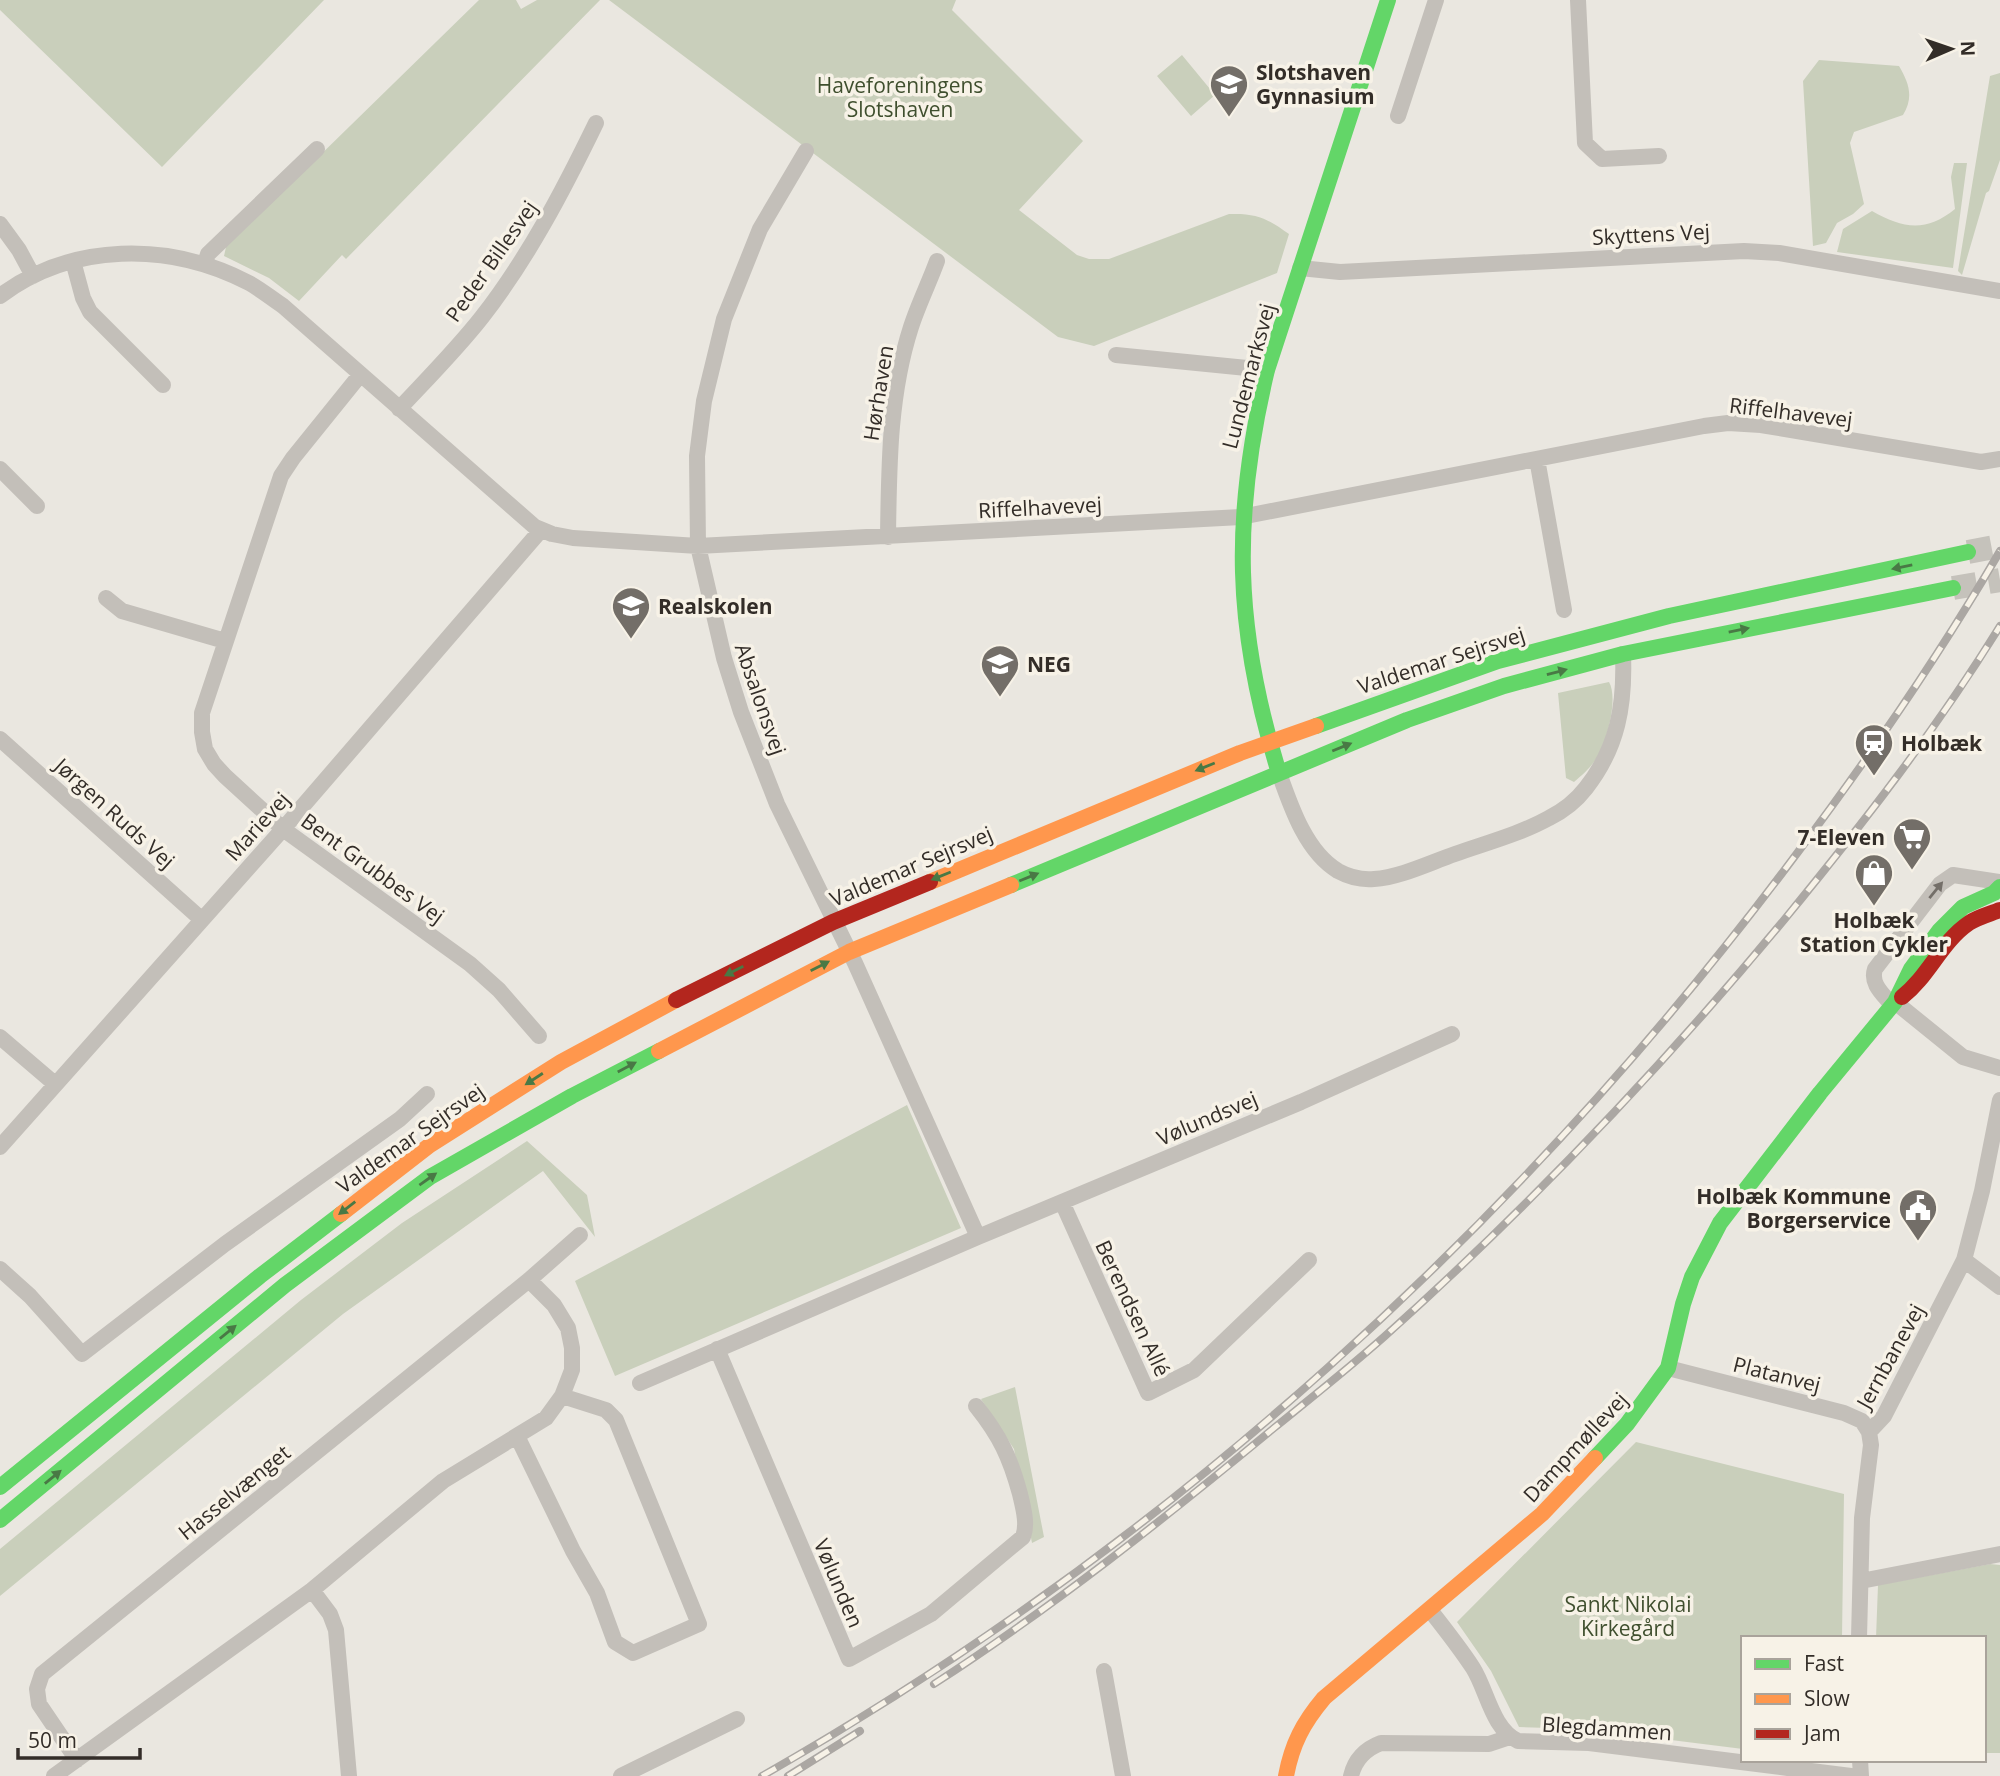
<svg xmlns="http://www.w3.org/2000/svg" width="2000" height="1776" viewBox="0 0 2000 1776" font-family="'Open Sans',sans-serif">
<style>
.green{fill:#c9cfbb}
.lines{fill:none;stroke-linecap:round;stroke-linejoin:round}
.primary-tunnel{stroke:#c5c2bb;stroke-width:24;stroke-dasharray:24 12;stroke-linecap:butt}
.street{stroke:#c3bfb9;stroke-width:16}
.fast{stroke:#63d668;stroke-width:16}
.slow{stroke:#ff974d;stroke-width:16}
.jam{stroke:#b3261e;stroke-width:16}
.rail-casing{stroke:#aba7a3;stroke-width:8}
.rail{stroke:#f7f2e7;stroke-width:5;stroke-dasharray:16;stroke-linecap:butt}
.oneway{fill:#497945}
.oneway2{fill:#746f69}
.labels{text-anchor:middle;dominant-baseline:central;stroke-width:7;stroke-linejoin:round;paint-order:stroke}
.poi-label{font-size:21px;font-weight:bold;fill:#332d28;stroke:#f7f2e7;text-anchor:start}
.park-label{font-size:21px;fill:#3f4f2e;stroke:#f7f2e7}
.street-label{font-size:21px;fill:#332d28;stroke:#f7f2e7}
</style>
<rect width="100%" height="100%" fill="#eae7e0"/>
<path class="green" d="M0 0H324L162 167 0 10Z
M479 0H516L521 9 537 0H600L346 259 342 255 299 301 269 278 224 256 226 247Z
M609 0H956L952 10 1083 141 1019 210 1077 255 1089 259H1109L1229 214C1256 213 1267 218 1289 234L1277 273 1094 346 1058 337Z
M1182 55 1215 95 1191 116 1157 76Z
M1819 60 1899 66C1909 83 1914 97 1903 115L1854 132 1850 143 1864 204 1853 214 1837 223 1826 243 1813 246 1803 81Z
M2000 73V160L1989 191 1986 193 1962 275 1958 271 1990 76Z
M1954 163H1967L1953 268 1837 252 1843 229 1872 211C1903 229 1927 232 1955 209L1951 177Z
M1609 682C1619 699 1606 747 1594 762 1589 769 1581 776 1574 782L1566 778 1558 693Z
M907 1105 961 1228 615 1376 575 1281Z
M527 1141 587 1195 595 1237 543 1171 343 1314 0 1596V1549L301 1300 402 1223Z
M1015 1387 1044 1537 1032 1543 1014 1449 981 1399Z
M1636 1442 1844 1494 1842 1638H1743V1749L1583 1729 1519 1727 1491 1671 1457 1622Z
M1990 1564 2000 1565V1753H1984V1638H1876L1878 1585Z"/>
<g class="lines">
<path class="primary-tunnel" d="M1968 552 2000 546
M1953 588 2000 580"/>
<path class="street" d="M1578 0 1585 143 1602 159 1659 156
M1398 116 1436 0
M806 151 760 229 724 319 704 401 697 456 698 546 724 658 741 712 777 804 855 963 978 1237
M0 224 19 250 33 276
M73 261 83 298 90 312 163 385
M205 264 208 254 317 149
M1300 268 1340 272 1744 251 1779 253 2000 291
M0 296C72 242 169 242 247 282 259 288 271 298 283 306L535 527 552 534 573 538 698 546 1241 517 1704 426 1728 423 1761 425 1981 462 2000 459
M1116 355 1267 370
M360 375 293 458 281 476 202 713V732L205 749 214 764 225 776 283 829 470 964 499 990 539 1036
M399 409C427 379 457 349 482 317 528 258 563 191 596 123
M1537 459 1564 610
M0 469 37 506
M888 537C889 466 889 395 911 327 918 305 929 283 937 261
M106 598 122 611 225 641
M0 739 201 919
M1279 773C1291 807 1306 852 1338 871 1349 877 1362 880 1374 879 1401 877 1429 863 1455 854 1486 843 1520 834 1549 818 1563 811 1576 801 1586 788 1618 747 1625 705 1623 654
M1895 1002 1963 1057 2000 1068
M1892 1005C1883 994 1870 984 1875 969L1940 884 1953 875 2000 882
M0 1037 55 1084
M0 1147 283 829 541 530
M1062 1202 1148 1393 1194 1370 1309 1260
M1964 1260 2000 1287
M0 1269 30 1296 82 1354 225 1244 400 1119 427 1094
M717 1349 849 1659 931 1614 1023 1537C1028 1524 1023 1507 1020 1494 1010 1457 1000 1436 976 1406
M1668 1368 1844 1413 1862 1421 1869 1432 1871 1445 1862 1518 1859 1638
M640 1383 978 1237 1301 1102 1452 1034
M1869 1432 1884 1416 1964 1260 1982 1191 2000 1100
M517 1436 573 1551 597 1593 615 1642 633 1653 699 1624 616 1420 606 1410 562 1396
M1861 1581 2000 1554
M312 1590 330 1614 336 1630 349 1776
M1430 1610C1445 1629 1460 1648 1473 1668 1487 1690 1492 1729 1518 1741L1589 1743 1851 1776
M1104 1671 1123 1776
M77 1760 39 1704 37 1689 42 1674 529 1280 580 1235
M1860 1760 1861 1776
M54 1776 312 1590 443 1481 546 1418 562 1396 572 1370V1348L568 1328 554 1305 529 1280
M621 1776 737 1719
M1351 1776C1355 1759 1365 1749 1381 1743L1489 1744 1510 1737"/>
<path class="fast" d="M1316 726 1498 661 1669 616 1968 552
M1279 773C1234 628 1232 517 1267 370L1388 0
M1011 885 1407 720 1504 686 1623 654 1953 588
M1595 1458 1627 1424 1668 1368 1683 1304 1692 1277 1720 1223 1820 1093 1895 1002 1911 969 1939 931 1963 907 1994 893 2000 887
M0 1487 260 1276 341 1214
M0 1520 285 1285 430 1177 572 1096 659 1051"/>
<path class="slow" d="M930 882 1240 753 1316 726
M659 1051 849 952 1011 885
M341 1214 430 1145 561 1062 676 1000
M1286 1776C1292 1744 1303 1723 1324 1698L1542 1514 1595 1458"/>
<path class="jam" d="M1902 997C1929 976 1941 942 1969 923 1978 917 1990 914 2000 910
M676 1000 833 922 930 882"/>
<g class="rail-casing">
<path id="rail" d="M934 1684C1053 1607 1164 1519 1274 1428 1311 1398 1349 1368 1385 1336 1528 1208 1661 1068 1784 920 1861 826 1936 730 2000 626
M762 1776C1168 1545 1519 1226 1798 852 1870 756 1939 656 2000 551
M788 1776 860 1731"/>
</g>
<use href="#rail" class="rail"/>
</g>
<defs><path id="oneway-solid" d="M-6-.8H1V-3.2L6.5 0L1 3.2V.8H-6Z" transform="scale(1.75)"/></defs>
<g class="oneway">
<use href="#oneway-solid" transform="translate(1902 567) rotate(168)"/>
<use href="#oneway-solid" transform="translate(1739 630) rotate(-11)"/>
<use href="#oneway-solid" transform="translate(1557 672) rotate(-15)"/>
<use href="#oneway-solid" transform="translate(1342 747) rotate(-22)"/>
<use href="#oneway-solid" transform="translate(1205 767) rotate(158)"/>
<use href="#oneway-solid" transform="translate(941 876) rotate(158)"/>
<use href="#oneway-solid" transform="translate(1029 877) rotate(-22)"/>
<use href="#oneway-solid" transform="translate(820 966) rotate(-27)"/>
<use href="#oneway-solid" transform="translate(734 971) rotate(153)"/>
<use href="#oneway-solid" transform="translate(627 1067) rotate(-28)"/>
<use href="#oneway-solid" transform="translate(534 1079) rotate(147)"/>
<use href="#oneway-solid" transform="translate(428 1179) rotate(-35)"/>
<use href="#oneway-solid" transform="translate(347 1208) rotate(142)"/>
<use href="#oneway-solid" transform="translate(228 1332) rotate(-39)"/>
<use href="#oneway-solid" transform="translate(53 1477) rotate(-39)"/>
</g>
<use class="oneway2" href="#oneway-solid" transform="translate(1936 890) rotate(-51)"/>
<defs>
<g id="university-pin" transform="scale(2.0125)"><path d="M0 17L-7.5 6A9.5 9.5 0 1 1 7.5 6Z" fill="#736e68" stroke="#f7f2e7"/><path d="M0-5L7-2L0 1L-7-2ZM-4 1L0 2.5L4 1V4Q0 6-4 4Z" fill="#fff"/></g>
<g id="school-pin" transform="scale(2.0125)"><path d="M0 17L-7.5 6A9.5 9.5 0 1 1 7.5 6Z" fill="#736e68" stroke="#f7f2e7"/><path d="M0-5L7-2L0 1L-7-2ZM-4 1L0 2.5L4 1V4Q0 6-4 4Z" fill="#fff"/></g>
<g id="station-pin" transform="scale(2.0125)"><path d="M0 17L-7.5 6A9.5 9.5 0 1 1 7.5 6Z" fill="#736e68" stroke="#f7f2e7"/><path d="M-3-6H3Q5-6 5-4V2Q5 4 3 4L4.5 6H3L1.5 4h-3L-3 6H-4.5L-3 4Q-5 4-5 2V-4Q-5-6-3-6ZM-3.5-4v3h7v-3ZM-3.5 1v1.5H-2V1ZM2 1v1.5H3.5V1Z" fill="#fff"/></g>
<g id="supermarket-pin" transform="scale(2.0125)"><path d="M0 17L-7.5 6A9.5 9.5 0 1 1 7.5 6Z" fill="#736e68" stroke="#f7f2e7"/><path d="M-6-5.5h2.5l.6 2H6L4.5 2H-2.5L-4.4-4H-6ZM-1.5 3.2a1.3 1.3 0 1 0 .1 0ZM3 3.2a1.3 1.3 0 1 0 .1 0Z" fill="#fff"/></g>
<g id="shop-pin" transform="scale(2.0125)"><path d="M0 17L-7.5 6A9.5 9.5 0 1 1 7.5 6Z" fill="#736e68" stroke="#f7f2e7"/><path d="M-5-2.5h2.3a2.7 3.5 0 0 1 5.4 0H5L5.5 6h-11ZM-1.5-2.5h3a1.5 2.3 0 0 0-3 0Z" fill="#fff"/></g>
<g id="civic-pin" transform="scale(2.0125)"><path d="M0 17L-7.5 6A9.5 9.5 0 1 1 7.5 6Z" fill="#736e68" stroke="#f7f2e7"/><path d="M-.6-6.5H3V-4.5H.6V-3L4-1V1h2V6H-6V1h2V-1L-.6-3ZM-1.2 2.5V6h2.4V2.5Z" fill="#fff"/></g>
</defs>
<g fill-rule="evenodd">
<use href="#university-pin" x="1229" y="84"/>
<use href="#school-pin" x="631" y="606"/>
<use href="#university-pin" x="1000" y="664"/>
<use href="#station-pin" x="1874" y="743"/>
<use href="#supermarket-pin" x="1912" y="837"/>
<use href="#shop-pin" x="1874" y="873"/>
<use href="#civic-pin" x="1918" y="1208"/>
</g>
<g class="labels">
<g class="poi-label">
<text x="1256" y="72">Slotshaven<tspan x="1256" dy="24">Gynnasium</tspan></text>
<text x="658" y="606">Realskolen</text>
<text x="1027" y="664">NEG</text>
<text x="1901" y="743">Holbæk</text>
<text x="1885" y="837" text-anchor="end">7-Eleven</text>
<text x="1874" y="920" text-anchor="middle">Holbæk<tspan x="1874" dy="24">Station Cykler</tspan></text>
<text x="1891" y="1196" text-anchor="end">Holbæk Kommune<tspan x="1891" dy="24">Borgerservice</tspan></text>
</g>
<g class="park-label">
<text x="900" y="85">Haveforeningens<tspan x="900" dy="24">Slotshaven</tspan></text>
<text x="1628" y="1604">Sankt Nikolai<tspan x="1628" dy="24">Kirkegård</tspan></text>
</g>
<g class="street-label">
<text transform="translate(1651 234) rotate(-3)">Skyttens Vej</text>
<text transform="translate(491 261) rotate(-55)">Peder Billesvej</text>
<text transform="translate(1248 376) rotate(-75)">Lundemarksvej</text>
<text transform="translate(878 393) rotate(-81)">Hørhaven</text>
<text transform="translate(1791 412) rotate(7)">Riffelhavevej</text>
<text transform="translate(1040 507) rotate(-3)">Riffelhavevej</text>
<text transform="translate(1441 660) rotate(-18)">Valdemar Sejrsvej</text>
<text transform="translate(761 699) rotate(71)">Absalonsvej</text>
<text transform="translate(115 813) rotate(42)">Jørgen Ruds Vej</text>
<text transform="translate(257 826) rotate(-48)">Marievej</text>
<text transform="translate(911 866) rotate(-23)">Valdemar Sejrsvej</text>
<text transform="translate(373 868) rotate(36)">Bent Grubbes Vej</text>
<text transform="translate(1207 1118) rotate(-23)">Vølundsvej</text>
<text transform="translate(410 1138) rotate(-35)">Valdemar Sejrsvej</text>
<text transform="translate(1133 1308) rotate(65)">Berendsen Allé</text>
<text transform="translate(1890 1356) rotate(-61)">Jernbanevej</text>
<text transform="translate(1777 1374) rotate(14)">Platanvej</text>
<text transform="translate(1575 1447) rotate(-47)">Dampmøllevej</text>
<text transform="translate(234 1492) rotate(-39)">Hasselvænget</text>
<text transform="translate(839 1583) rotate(67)">Vølunden</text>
<text transform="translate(1607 1728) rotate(4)">Blegdammen</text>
</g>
</g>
<rect x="1741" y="1636" width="245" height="126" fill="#f7f2e7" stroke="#a9a39b" stroke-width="2"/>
<rect x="1755" y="1659" width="35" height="10" fill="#63d668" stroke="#a9a39b" stroke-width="2"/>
<text x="1804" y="1671" font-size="21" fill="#332d28">Fast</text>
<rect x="1755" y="1694" width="35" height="10" fill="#ff974d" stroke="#a9a39b" stroke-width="2"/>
<text x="1804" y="1706" font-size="21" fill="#332d28">Slow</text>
<rect x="1755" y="1729" width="35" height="10" fill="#b3261e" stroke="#a9a39b" stroke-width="2"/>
<text x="1804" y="1741" font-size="21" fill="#332d28">Jam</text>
<g transform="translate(1951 49) rotate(88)" stroke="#f7f2e7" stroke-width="5" paint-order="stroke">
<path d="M0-5L12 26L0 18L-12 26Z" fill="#332d28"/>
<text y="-10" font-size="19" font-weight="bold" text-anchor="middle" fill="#332d28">N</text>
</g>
<path d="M18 1748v10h122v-10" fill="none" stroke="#332d28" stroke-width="3.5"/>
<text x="28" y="1748" font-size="21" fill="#332d28" stroke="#f7f2e7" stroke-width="5" paint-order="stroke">50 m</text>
</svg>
